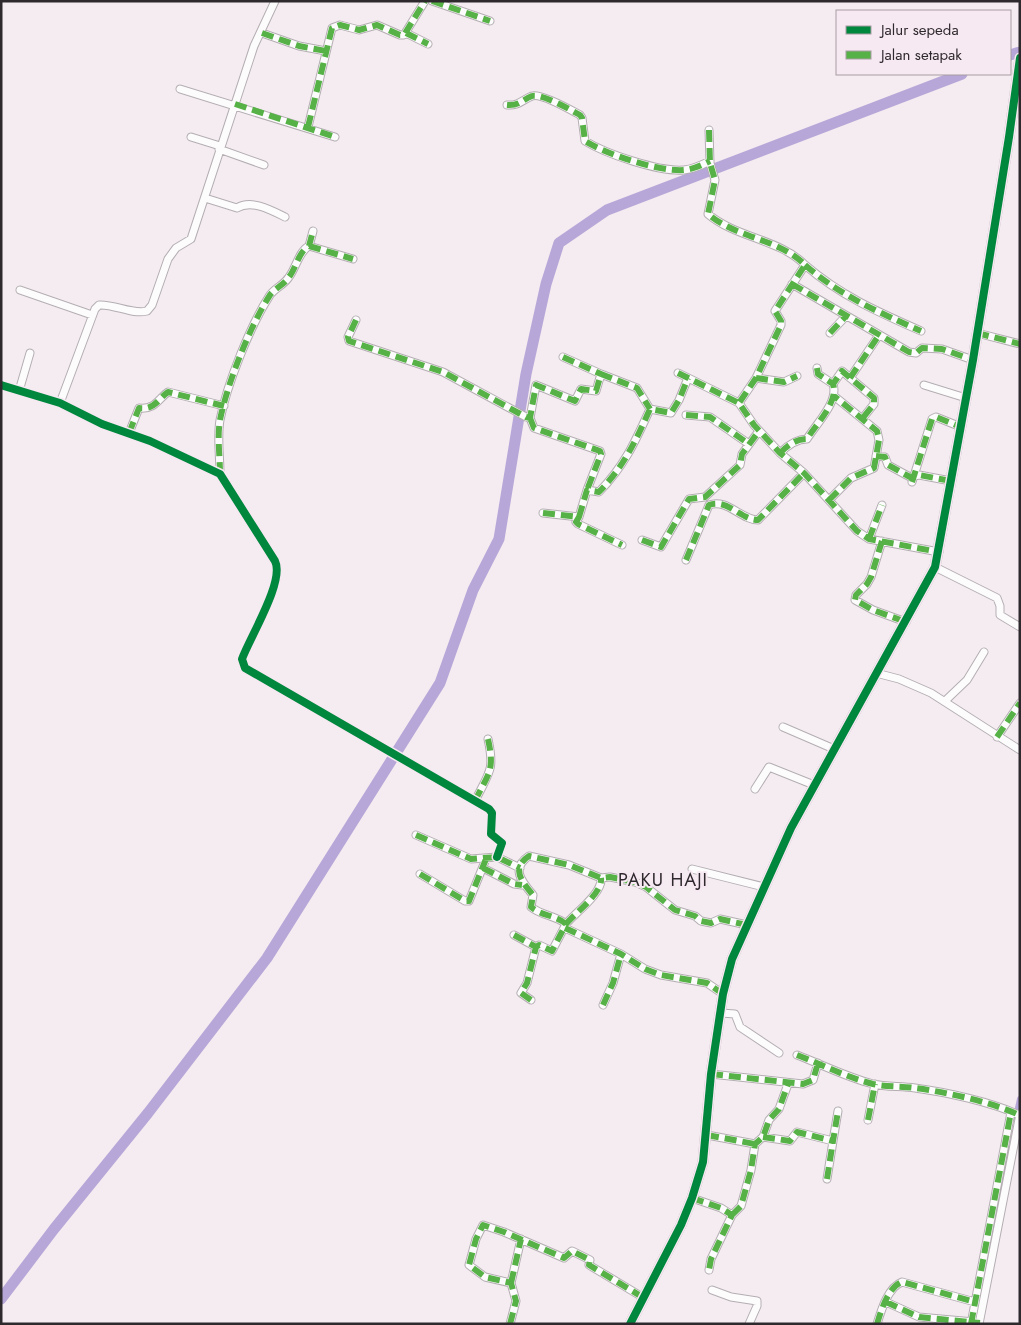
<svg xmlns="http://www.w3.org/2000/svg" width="1021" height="1325" viewBox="0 0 1021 1325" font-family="Jost,sans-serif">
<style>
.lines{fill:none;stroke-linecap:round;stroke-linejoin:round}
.canal{stroke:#b7a7d8;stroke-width:6}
.river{stroke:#b7a7d8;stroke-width:11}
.minor-casing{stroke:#b4aeb2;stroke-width:9}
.tertiary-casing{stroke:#b4aeb2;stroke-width:11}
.minor{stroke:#fdfcfd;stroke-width:7}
.tertiary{stroke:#fdfcfd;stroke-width:9}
.quiet{stroke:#56b246;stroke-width:6;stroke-dasharray:12 6;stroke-linecap:butt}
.cycleway-casing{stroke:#f7e9f2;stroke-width:11}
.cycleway{stroke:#00873e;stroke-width:8}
.labels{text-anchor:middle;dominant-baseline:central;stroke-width:4;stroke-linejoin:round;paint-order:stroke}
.quarter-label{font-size:18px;letter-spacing:1px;fill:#2e292c;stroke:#f7e9f2}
</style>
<rect width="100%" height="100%" fill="#f4ecf1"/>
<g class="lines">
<path class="canal" d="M1016 1117 1020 1099
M986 1269 1007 1161"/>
<path class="river" d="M1010 55 1020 52
M1 1299 54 1229 148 1113 267 958 440 683 473 590 499 539 526 374 546 284 559 243 607 210 962 74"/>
<g class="minor-casing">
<path id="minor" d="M432 1 490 21
M262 33 299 46 326 51
M406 33 428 44
M180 89 335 137
M507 105C519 106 522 100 532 96 541 93 571 110 580 115L582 118 585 141C606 154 659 172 684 170 694 169 702 165 710 161
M308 127 332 28 340 25 359 30 377 25 400 35H404L425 1
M709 130 710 163 715 180 708 214C736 238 780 239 805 265L775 311 781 321V325L756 378 739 403
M191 137 220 146
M219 149 264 165
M205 198 237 208C251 199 271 210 285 217
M309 246 353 259
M805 265C841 296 878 312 921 331
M792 284 909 352 916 353 922 348 942 349 973 360
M20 290 92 315
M356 320 348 337 349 341 443 372 526 417 530 418 536 385 575 401 581 389 596 391 601 374 637 388 650 409
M830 333 846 316
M977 333 1020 344
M563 357 601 374
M817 368 818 374 833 384
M678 373 739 403 754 425 780 453 804 473 857 531 869 539 939 552
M756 378 784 382 797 376
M850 378 879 335
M1 385 60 403 102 424 150 441 220 474 275 561C285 581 250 637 242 659L245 668 489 809 492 813 491 834 502 843 497 857
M924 385 966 398
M19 391 30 353
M60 403 95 309 99 305C115 304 132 315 147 311L152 305 168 259 176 248 191 239 254 46 275 1
M686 415 710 417 749 444
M530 418 534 428 600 451 601 454 587 490
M129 433 139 408C155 410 158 399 168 392L224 406
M780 453C788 445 796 439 807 439 816 424 839 402 833 384L842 371 874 398V404L862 419
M876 456 885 457 888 465 910 477 919 475 951 481
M220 474C220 456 217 437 220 420 227 384 250 326 270 295 275 288 284 285 289 277 296 268 299 251 309 246L313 231
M912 482 932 419 936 417 961 427
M829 500 851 478 874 468 879 440 877 431 834 396
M543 513 579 517 587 490 599 492C625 465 635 442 650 409L671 413 679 400 688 378
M579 517 576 522 578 524 622 545
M869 539 882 505
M642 540 661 547 689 499 705 497 740 465 742 454 759 431
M882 541 871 577 867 584 856 595 855 600 873 610 906 622
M686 560 709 505C727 498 741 520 758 520L804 473
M935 567 997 598 1000 606V615L1020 627
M876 673 899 679 931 693 1020 750
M945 701 967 680 984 652
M783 727 834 749
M997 737 1020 703
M755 789 769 767 814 785
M475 801C489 772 495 771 488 739
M416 835 471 859 497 857 520 868
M483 868 514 884 522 885
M692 869 764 887
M420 874 465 901H469L486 859
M566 924C575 913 603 893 601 878
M565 928 621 954 645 969 661 975 707 983 723 994
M514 935 536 947 539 945 552 951 566 924C555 915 542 916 531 907L533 895C524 884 509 869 529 856L569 865 601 878 610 877 635 882 646 887 675 910 695 916 701 921 711 923 720 919 747 925
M531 1000 521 993 527 983 536 947
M603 1005 613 983 621 954
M721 1013 735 1014 740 1027 779 1053
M797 1055C823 1065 846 1077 873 1084 886 1087 901 1086 915 1088 945 1092 992 1102 1019 1115
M711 1074 803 1084 813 1080 818 1063
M868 1120 875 1084
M707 1135 755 1144
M763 1137 790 1141 797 1132 833 1141 838 1111
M827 1179 833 1141
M692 1198 721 1208 732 1215 711 1259 709 1270
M732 1215 741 1206 751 1170 755 1144 763 1137 769 1120 779 1109 788 1084
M511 1283 521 1239
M712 1290 731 1297 757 1301V1306L749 1324
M886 1302 919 1317 974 1322
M510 1324 516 1301 511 1283 485 1277 469 1265 476 1239 483 1225 504 1232 564 1258 572 1251 590 1260 589 1265 644 1298
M877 1324C881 1311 888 1287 902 1282L975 1302
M971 1324 1011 1112
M979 1324 1020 1114"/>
</g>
<g class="tertiary-casing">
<path id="tertiary" d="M630 1324 681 1225 692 1198 703 1162 711 1074 723 994 732 959 791 828 935 567 973 360 1009 137 1020 58"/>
</g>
<use href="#minor" class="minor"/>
<use href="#tertiary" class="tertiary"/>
<path class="quiet" d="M432 1 490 21
M262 33 299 46 326 51
M406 33 428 44
M235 104 335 137
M507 105C519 106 522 100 532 96 541 93 571 110 580 115L582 118 585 141C606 154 659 172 684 170 694 169 702 165 710 161
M308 127 332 28 340 25 359 30 377 25 400 35H404L425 1
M709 130 710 163 715 180 708 214C736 238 780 239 805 265L775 311 781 321V325L756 378 739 403
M309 246 353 259
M805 265C841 296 878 312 921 331
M792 284 909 352 916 353 922 348 942 349 973 360
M356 320 348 337 349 341 443 372 526 417 530 418 536 385 575 401 581 389 596 391 601 374 637 388 650 409
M830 333 846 316
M977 333 1020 344
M563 357 601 374
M817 368 818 374 833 384
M678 373 739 403 754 425 780 453 804 473 857 531 869 539 939 552
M756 378 784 382 797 376
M850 378 879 335
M686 415 710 417 749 444
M530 418 534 428 600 451 601 454 587 490
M129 433 139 408C155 410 158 399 168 392L224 406
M780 453C788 445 796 439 807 439 816 424 839 402 833 384L842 371 874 398V404L862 419
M876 456 885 457 888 465 910 477 919 475 951 481
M220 474C220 456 217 437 220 420 227 384 250 326 270 295 275 288 284 285 289 277 296 268 299 251 309 246L313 231
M912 482 932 419 936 417 961 427
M829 500 851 478 874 468 879 440 877 431 834 396
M543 513 579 517 587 490 599 492C625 465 635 442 650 409L671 413 679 400 688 378
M579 517 576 522 578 524 622 545
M869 539 882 505
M642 540 661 547 689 499 705 497 740 465 742 454 759 431
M882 541 871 577 867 584 856 595 855 600 873 610 906 622
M686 560 709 505C727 498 741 520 758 520L804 473
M997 737 1020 703
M475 801C489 772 495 771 488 739
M416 835 471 859 497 857 520 868
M483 868 514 884 522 885
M420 874 465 901H469L486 859
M566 924C575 913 603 893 601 878
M565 928 621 954 645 969 661 975 707 983 723 994
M514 935 536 947 539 945 552 951 566 924C555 915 542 916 531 907L533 895C524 884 509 869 529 856L569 865 601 878 610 877 635 882 646 887 675 910 695 916 701 921 711 923 720 919 747 925
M531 1000 521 993 527 983 536 947
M603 1005 613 983 621 954
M797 1055C823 1065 846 1077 873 1084 886 1087 901 1086 915 1088 945 1092 992 1102 1019 1115
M711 1074 803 1084 813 1080 818 1063
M868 1120 875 1084
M707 1135 755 1144
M763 1137 790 1141 797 1132 833 1141 838 1111
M827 1179 833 1141
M692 1198 721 1208 732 1215 711 1259 709 1270
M732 1215 741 1206 751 1170 755 1144 763 1137 769 1120 779 1109 788 1084
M511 1283 521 1239
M886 1302 919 1317 980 1323
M510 1324 516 1301 511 1283 485 1277 469 1265 476 1239 483 1225 504 1232 564 1258 572 1251 590 1260 589 1265 644 1298
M877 1324C881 1311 888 1287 902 1282L975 1302
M971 1324 1011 1112"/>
<g class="cycleway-casing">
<path id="cycleway" d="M1 385 60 403 102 424 150 441 220 474 275 561C285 581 250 637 242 659L245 668 489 809 492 813 491 834 502 843 497 857
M630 1324 681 1225 692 1198 703 1162 711 1074 723 994 732 959 791 828 935 567 973 360 1009 137 1020 58"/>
</g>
<use href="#cycleway" class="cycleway"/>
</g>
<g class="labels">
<g class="quarter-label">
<text x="663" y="880">PAKU HAJI</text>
</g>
</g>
<rect width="1021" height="1325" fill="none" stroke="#2e292c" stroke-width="5"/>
<rect x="836" y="10" width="175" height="65" fill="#f7e9f2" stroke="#a79ca3"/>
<rect x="846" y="26" width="25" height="8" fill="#00873e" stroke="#a79ca3"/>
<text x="881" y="35" font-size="15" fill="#2e292c">Jalur sepeda</text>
<rect x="846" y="51" width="25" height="8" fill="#56b246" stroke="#a79ca3"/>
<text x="881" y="60" font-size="15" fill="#2e292c">Jalan setapak</text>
</svg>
